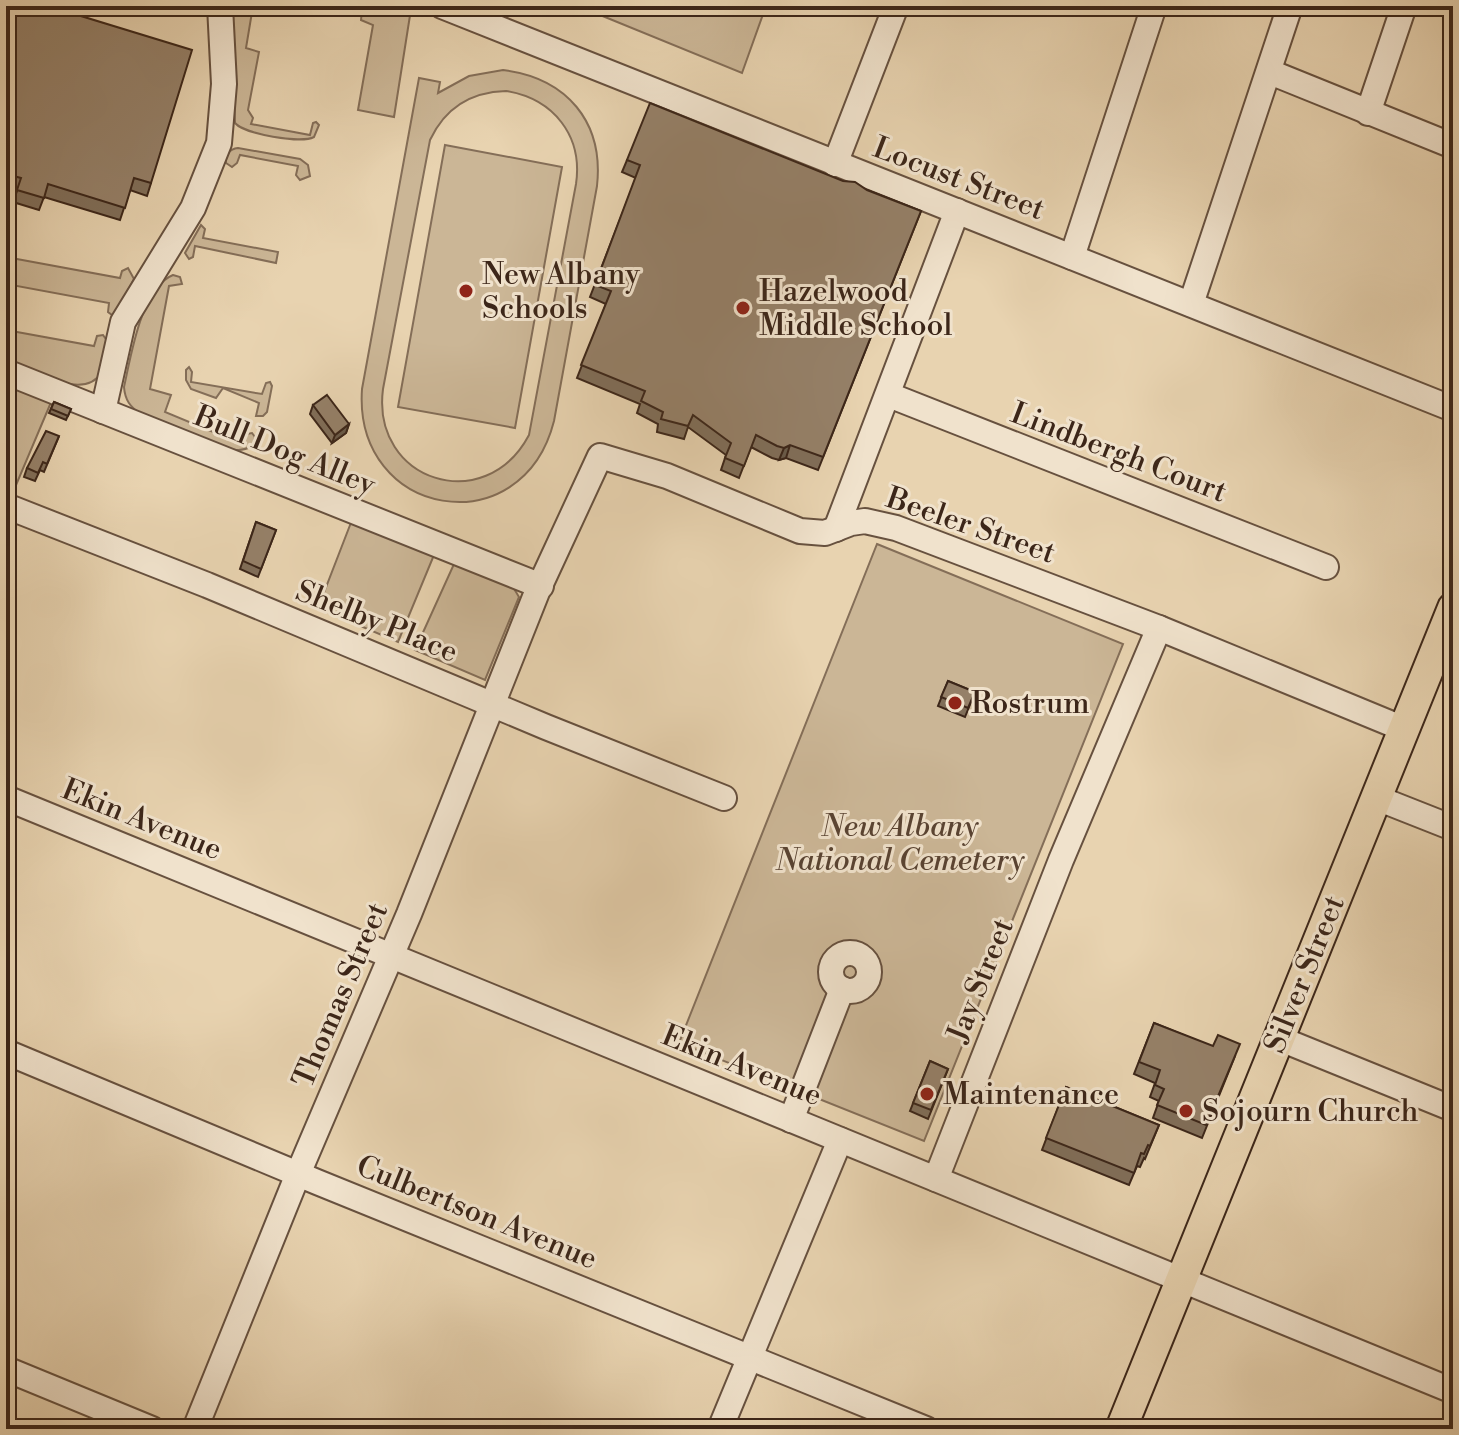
<svg xmlns="http://www.w3.org/2000/svg" width="1459" height="1435" font-family="'Libre Bodoni',serif">
<style>
.green{fill:#cbb696;stroke:#846e58;stroke-width:2;fill-rule:evenodd}
.lines{fill:none;stroke-linecap:round;stroke-linejoin:round}
.minor-casing{stroke:#67513f;stroke-width:28}
.major-casing{stroke:#3c2619;stroke-width:34}
.minor{stroke:#f0e2cc;stroke-width:24}
.major{stroke:#e8d3b0;stroke-width:30}
.wall{fill:#806e59;stroke:#3c2619;stroke-width:2}
.shaded-wall{fill:#685a49;stroke:#3c2619;stroke-width:2}
.building{fill:#958068;stroke:#3c2619;stroke-width:2}
.poi-dot{fill:#8f2418;stroke:#f0e2cc;stroke-width:3}
.labels{text-anchor:middle;stroke-width:6;stroke-linejoin:round;paint-order:stroke}
.street-label{font-size:30px;fill:#3c2619;stroke:#f0e2cc}
.poi-label{font-size:30px;fill:#3c2619;stroke:#f0e2cc;text-anchor:start}
.park-label{font-size:30px;font-style:italic;fill:#594332;stroke:#f0e2cc}
</style>
<rect width="100%" height="100%" fill="#e8d3b0"/>
<filter id="stains"><feTurbulence type="fractalNoise" baseFrequency=".0025" numOctaves="4"/><feColorMatrix values="0 0 0 0 .2 0 0 0 0 .09 0 0 0 0 .02 0 0 0 .5 -.17"/></filter>
<radialGradient id="worn" r=".72"><stop offset=".6" stop-color="#630" stop-opacity="0"/><stop offset="1" stop-color="#630" stop-opacity=".3"/></radialGradient>
<g class="green">
<path d="M231 6H253L246 48 259 52 248 110 253 118 251 124 310 135 313 123 316 122 319 125 314 137C301 144 244 134 235 123Z"/>
<path d="M343 6H404L411 9 394 117 358 110 373 25 361 20 362 10Z"/>
<path d="M578 6H766L742 73Z"/>
<path d="M503 70C567 78 604 122 597 186L554 421C522 547 353 518 362 389L419 78 440 82 438 93 469 76ZM506 91C554 99 583 136 576 184L529 435C485 518 371 481 383 389L430 140C445 108 471 92 506 91Z"/>
<path d="M445 145 562 167 515 428 398 407Z"/>
<path d="M238 148 300 159 308 165 310 176 300 180 296 175 298 166 240 155 237 163 232 167 226 163C224 154 230 149 238 148Z"/>
<path d="M201 225 205 229 203 238 278 252 276 263 195 246 193 257 189 259 185 253Z"/>
<path d="M6 257 120 278 122 271 128 268 134 279 115 315H112L108 312 109 303 6 284Z"/>
<path d="M173 275 180 277 182 284 169 286 150 389 171 395 165 412 242 444 247 434 252 433 255 437 253 446C242 451 235 451 224 448L141 414C130 407 125 400 124 387 131 356 141 288 173 275Z"/>
<path d="M6 330 94 346 97 336 103 335 108 342C107 352 107 365 101 373 84 402 29 369 6 359Z"/>
<path d="M189 367 192 372 191 382 262 394 266 383 270 382 272 386 267 412 263 416H256L259 403 223 388 216 398 191 389 186 380V370Z"/>
<path d="M6 381 52 400 11 497 6 495Z"/>
<path d="M352 520 434 555 398 642 318 608Z"/>
<path d="M877 544 1123 644 924 1141 679 1043Z"/>
<path d="M454 564 513 587 519 597 485 680 415 650Z"/>
</g>
<g class="lines">
<defs>
<g id="minor">
<path d="M442 6 1453 409"/>
<path d="M1270 72 1453 146"/>
<path d="M1368 113 1404 6"/>
<path d="M835 164 896 6"/>
<path d="M1072 257 1154 6"/>
<path d="M1191 304 1290 6"/>
<path d="M6 372 541 586"/>
<path d="M889 395 1326 567"/>
<path d="M103 411 123 322 193 208 219 143 224 84 220 6"/>
<path d="M6 506 207 585 546 727 724 798"/>
<path d="M836 529 957 211"/>
<path d="M6 798 1453 1391"/>
<path d="M1377 798 1453 828"/>
<circle cx="850" cy="972" r="19"/>
<path d="M1278 1038 1453 1109"/>
<path d="M6 1052 317 1182 926 1429"/>
<path d="M791 1120 842 989"/>
<path d="M936 1179 1061 860 1159 628"/>
<path d="M6 1369 152 1429"/>
<path d="M195 1429 298 1174 409 914 537 592 600 456 667 476 800 531 825 533 851 523 865 521 896 528 1159 628 1404 729"/>
<path d="M720 1429 840 1140"/>
</g>
<path id="major" d="M1121 1429 1453 608"/>
</defs>
<use href="#minor" class="minor-casing"/>
<use href="#major" class="major-casing"/>
<use href="#minor" class="minor"/>
<use href="#major" class="major"/>
</g>
<g class="wall">
<path d="M6 6 81 16 151 183 147 196 130 190 120 220 44 197 39 210 13 202 17 191 6 187Z"/>
<path d="M627 160 867 190 921 211 818 470 786 458 779 460 772 458 751 447 739 478 721 470 726 455 688 427 684 439 657 432 658 424 637 413 640 404 577 378 606 304 590 297 636 178 622 172Z"/>
<path d="M54 402 71 409 66 420 49 413Z"/>
<path d="M313 405 349 424 346 433 332 443 310 414Z"/>
<path d="M59 436 44 472 40 470 35 481 24 477 27 468Z"/>
<path d="M256 522 276 530 258 577 240 569Z"/>
<path d="M948 681 975 692 965 717 938 706Z"/>
<path d="M1154 1023 1235 1056 1202 1138 1153 1118 1159 1101 1150 1097 1155 1083 1134 1074Z"/>
<path d="M930 1061 948 1069 928 1119 910 1111Z"/>
<path d="M1066 1087 1159 1125 1145 1159 1144 1158 1140 1167 1137 1166 1129 1185 1042 1150Z"/>
</g>
<g class="shaded-wall">
<path d="M349 424 346 433 332 443 335 435Z"/>
<path d="M790 445 786 458 779 460 784 448Z"/>
</g>
<g class="building">
<path d="M6 6H85L81 16 192 50 151 183 134 178 125 208 48 184 44 198 17 190 21 178 6 174Z"/>
<path d="M650 103 843 181 855 182 867 190 921 211 823 457 790 445 784 448 777 446 756 435 744 466 725 458 731 443 693 415 688 426 661 419 663 412 641 401 645 391 581 365 611 291 595 285 640 165 627 160Z"/>
<path d="M327 395 349 424 335 435 313 405Z"/>
<path d="M54 402 71 409 68 416 51 409Z"/>
<path d="M46 431 59 436 47 464 43 462 38 473 27 468Z"/>
<path d="M256 522 276 530 261 569 243 561Z"/>
<path d="M948 681 975 692 968 708 941 697Z"/>
<path d="M1154 1023 1213 1046 1218 1035 1240 1044 1206 1125 1157 1105 1164 1089 1155 1085 1160 1070 1139 1062Z"/>
<path d="M930 1061 948 1069 931 1110 913 1103Z"/>
<path d="M1066 1087 1159 1125 1150 1146 1148 1145 1144 1154 1141 1153 1134 1173 1046 1138Z"/>
</g>
<g class="poi-dot">
<circle cx="466" cy="291" r="8"/>
<circle cx="743" cy="308" r="8"/>
<circle cx="955" cy="703" r="8"/>
<circle cx="927" cy="1094" r="8"/>
<circle cx="1186" cy="1111" r="8"/>
</g>
<g class="labels">
<g class="street-label">
<text transform="translate(959 178) rotate(21)" y="10">Locust Street</text>
<text transform="translate(285 450) rotate(22)" y="10">Bull Dog Alley</text>
<text transform="translate(1119 452) rotate(21)" y="10">Lindbergh Court</text>
<text transform="translate(971 525) rotate(19)" y="10">Beeler Street</text>
<text transform="translate(377 621) rotate(22)" y="10">Shelby Place</text>
<text transform="translate(142 819) rotate(22)" y="10">Ekin Avenue</text>
<text transform="translate(1304 974) rotate(-68)" y="10">Silver Street</text>
<text transform="translate(980 980) rotate(-68)" y="10">Jay Street</text>
<text transform="translate(340 995) rotate(-67)" y="10">Thomas Street</text>
<text transform="translate(742 1065) rotate(22)" y="10">Ekin Avenue</text>
<text transform="translate(477 1212) rotate(22)" y="10">Culbertson Avenue</text>
</g>
<g class="poi-label">
<text x="482" y="284">New Albany<tspan x="482" dy="34">Schools</tspan></text>
<text x="759" y="301">Hazelwood<tspan x="759" dy="34">Middle School</tspan></text>
<text x="971" y="713">Rostrum</text>
<text x="943" y="1104">Maintenance</text>
<text x="1202" y="1121">Sojourn Church</text>
</g>
<g class="park-label">
<text x="900" y="836">New Albany<tspan x="900" dy="34">National Cemetery</tspan></text>
</g>
</g>
<rect width="1459" height="1435" fill="none" stroke="#e8d3b0" stroke-width="32"/>
<rect x="8" y="8" width="1443" height="1419" fill="none" stroke="#3c2619" stroke-width="4"/>
<rect x="16" y="16" width="1427" height="1403" fill="none" stroke="#3c2619" stroke-width="2"/>
<rect width="100%" height="100%" filter="url(#stains)"/>
<rect width="100%" height="100%" fill="url(#worn)"/>
</svg>
